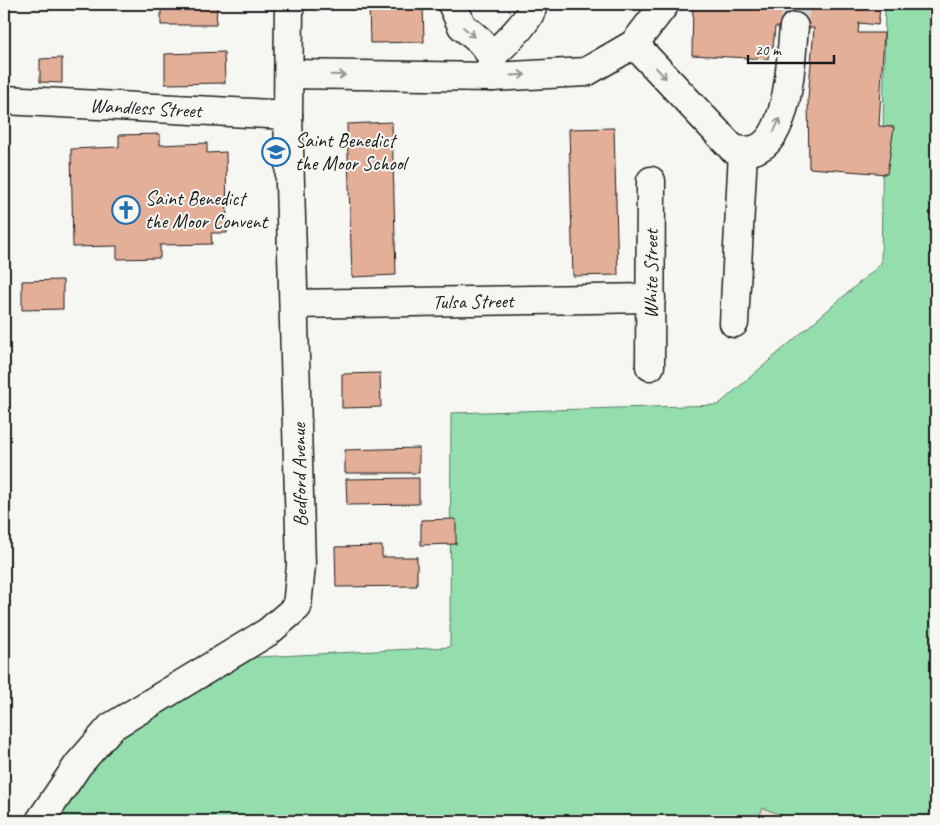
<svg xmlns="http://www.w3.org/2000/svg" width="940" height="825" font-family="Caveat,sans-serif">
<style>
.built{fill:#f1e1d7}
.green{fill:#94deae;stroke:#587d65}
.building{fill:#e4af98;stroke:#1c1c1c}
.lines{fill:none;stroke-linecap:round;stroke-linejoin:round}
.minor-tunnel{stroke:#d5d5d2;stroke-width:28;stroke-dasharray:28 14;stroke-linecap:butt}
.minor-casing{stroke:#1c1c1c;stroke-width:31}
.minor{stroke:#f6f6f2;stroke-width:28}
.oneway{stroke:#949492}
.labels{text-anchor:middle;stroke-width:4;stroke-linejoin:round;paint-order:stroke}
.street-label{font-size:20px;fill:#1c1c1c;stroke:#f6f6f2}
.poi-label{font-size:20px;fill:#1c1c1c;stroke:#f6f6f2;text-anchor:start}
</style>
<rect width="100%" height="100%" fill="#f6f6f2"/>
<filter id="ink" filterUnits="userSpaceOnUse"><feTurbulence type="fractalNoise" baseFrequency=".02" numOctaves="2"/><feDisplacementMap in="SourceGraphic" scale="10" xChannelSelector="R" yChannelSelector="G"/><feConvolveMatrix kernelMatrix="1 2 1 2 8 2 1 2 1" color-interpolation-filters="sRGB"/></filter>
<g filter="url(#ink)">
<path class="built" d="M763 808 797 821H757Z"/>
<path class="green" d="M885 4H936V821H797L763 808 757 821H40L78 765 222 659 450 647 451 413 718 405 881 264Z"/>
<g class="building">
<path d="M161 4H217L216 25H161Z"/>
<path d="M369 4H423L424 42 370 43Z"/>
<path d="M693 4H874V6L880 8 878 25 859 23 858 33H884L879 126 894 127 887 174 809 168 808 99 814 28 775 27 773 47H769L768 59 692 55Z"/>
<path d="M224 52 225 83 165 84V54Z"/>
<path d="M62 58V83L40 82V59Z"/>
<path d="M392 122 396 275 352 277 347 124Z"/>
<path d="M614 128 618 275 573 276 569 129Z"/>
<path d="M160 134V145L207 143V153L226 152 227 233H211L212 244 160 245V258L117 259V246L73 247 71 149 119 147V135Z"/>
<path d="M63 280V309L22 310V281Z"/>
<path d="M380 373 381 407 342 408V374Z"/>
<path d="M419 448V473H345V450Z"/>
<path d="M419 478V504L347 505 346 479Z"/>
<path d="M456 519V544L421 545V520Z"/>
<path d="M382 546V557H417V586L336 587 335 547Z"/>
</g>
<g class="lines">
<path class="minor-tunnel" d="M794 27 796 4"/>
<defs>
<g id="minor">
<path d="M452 4 462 26 480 41 492 56V77"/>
<path d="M634 44 665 4"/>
<path d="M492 56C504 44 531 21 533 4"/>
<path d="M290 74 492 77 586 72 634 44 732 148C790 170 790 62 794 27"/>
<path id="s1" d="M4 100 288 115"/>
<path id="s2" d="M294 304 651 298"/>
<path d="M734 323 743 152"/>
<path id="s3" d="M650 366 651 181"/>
<path d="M40 821 78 765 111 727 268 632 297 607 301 565 288 115 289 4"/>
</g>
</defs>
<use href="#minor" class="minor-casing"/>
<use href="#minor" class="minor"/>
</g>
<defs><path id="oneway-shaft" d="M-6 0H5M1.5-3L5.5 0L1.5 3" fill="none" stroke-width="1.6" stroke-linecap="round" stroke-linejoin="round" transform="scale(1.25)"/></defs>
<g class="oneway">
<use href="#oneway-shaft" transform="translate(469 32) rotate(40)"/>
<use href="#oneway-shaft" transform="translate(661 73) rotate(47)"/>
<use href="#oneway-shaft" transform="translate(338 75) rotate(1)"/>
<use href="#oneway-shaft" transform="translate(518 75) rotate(-3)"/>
<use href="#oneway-shaft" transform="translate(777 125) rotate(-64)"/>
</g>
</g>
<defs>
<symbol id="school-ring" viewBox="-11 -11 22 22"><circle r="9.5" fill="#f6f6f2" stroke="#1f6fb2" stroke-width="1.5"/><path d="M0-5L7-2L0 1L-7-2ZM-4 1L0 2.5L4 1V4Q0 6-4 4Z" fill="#1f6fb2"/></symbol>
<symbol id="church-ring" viewBox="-11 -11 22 22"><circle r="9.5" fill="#f6f6f2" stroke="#1f6fb2" stroke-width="1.5"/><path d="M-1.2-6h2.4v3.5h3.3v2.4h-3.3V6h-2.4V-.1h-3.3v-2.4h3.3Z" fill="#1f6fb2"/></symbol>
</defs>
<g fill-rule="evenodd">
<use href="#school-ring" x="260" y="136" width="32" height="32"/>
<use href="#church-ring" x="110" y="194" width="32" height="32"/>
</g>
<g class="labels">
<g class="street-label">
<text dy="7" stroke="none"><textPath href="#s1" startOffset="142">Wandless Street</textPath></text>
<text dy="7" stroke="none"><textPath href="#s3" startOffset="92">White Street</textPath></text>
<text dy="7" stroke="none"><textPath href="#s2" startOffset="179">Tulsa Street</textPath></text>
<text transform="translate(299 475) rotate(-91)" y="7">Bedford Avenue</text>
</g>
<g class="poi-label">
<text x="295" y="147">Saint Benedict<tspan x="295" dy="23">the Moor School</tspan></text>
<text x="145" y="205">Saint Benedict<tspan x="145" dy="23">the Moor Convent</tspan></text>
</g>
</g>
<rect width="940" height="825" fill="none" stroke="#f6f6f2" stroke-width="20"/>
<rect x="10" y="10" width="920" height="805" fill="none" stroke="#1c1c1c" stroke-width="2" filter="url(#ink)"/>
<path d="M748 55v8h86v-8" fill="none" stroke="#1c1c1c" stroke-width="2.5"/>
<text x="755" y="55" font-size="15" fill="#1c1c1c" stroke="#f6f6f2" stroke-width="4" paint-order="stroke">20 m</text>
</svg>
